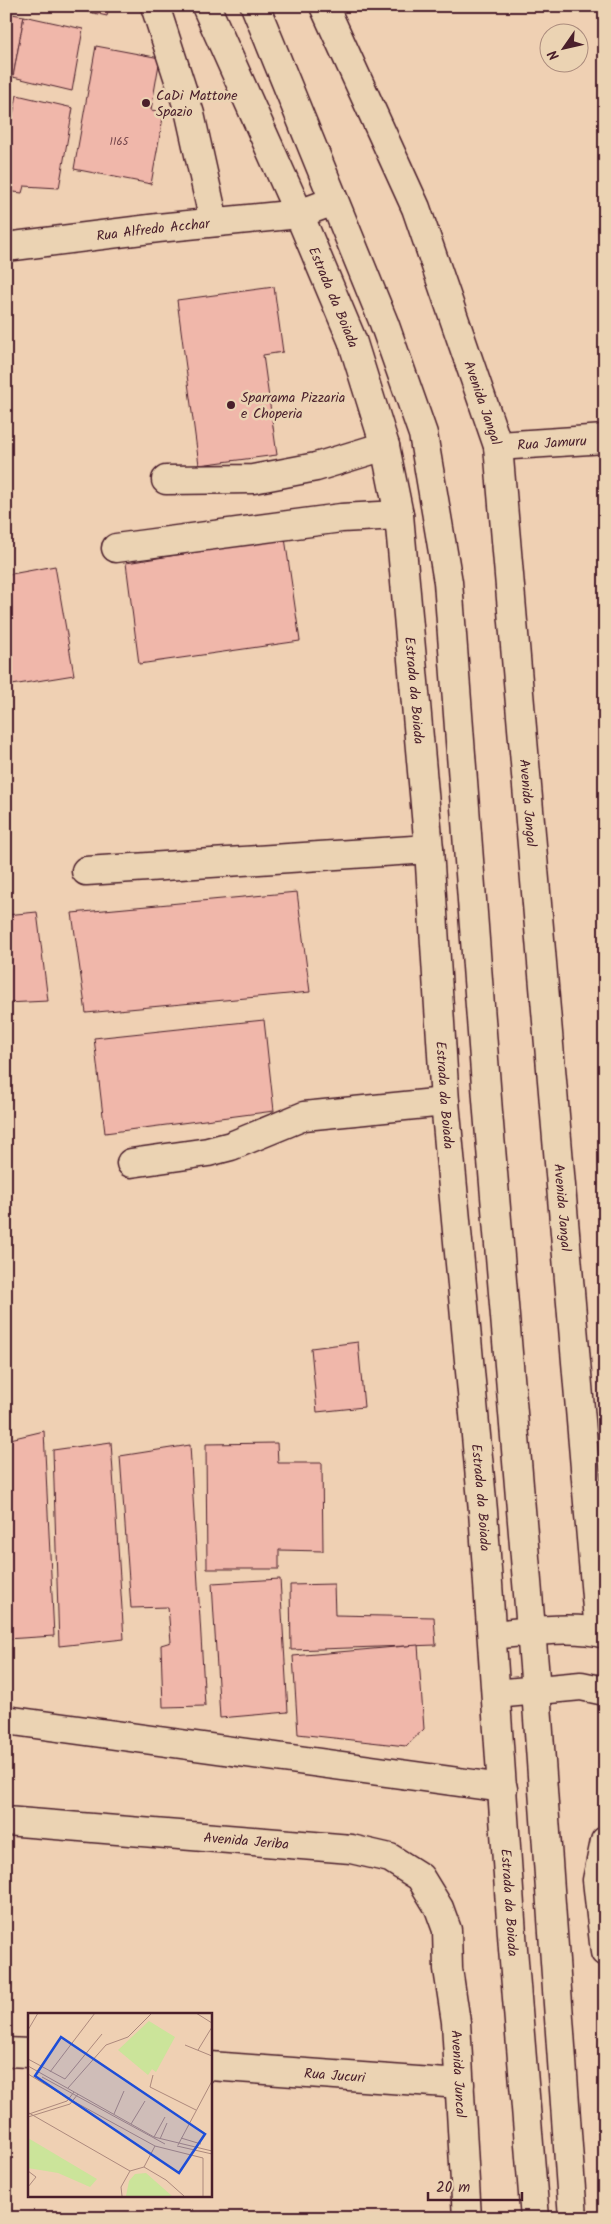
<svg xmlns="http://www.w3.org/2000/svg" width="611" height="2224" font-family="Kalam,sans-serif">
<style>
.building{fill:#f0b7aa;stroke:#4a1f2b}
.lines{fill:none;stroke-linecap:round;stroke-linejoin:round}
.minor-casing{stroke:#4a1f2b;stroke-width:31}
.major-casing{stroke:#4a1f2b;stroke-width:31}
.minor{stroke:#ebd3b3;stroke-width:28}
.major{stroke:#ebd3b3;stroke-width:28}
.poi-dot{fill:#4a1f2b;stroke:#ebd3b3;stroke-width:2}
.labels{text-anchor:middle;stroke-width:5;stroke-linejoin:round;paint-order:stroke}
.number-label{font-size:11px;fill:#74454b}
.poi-label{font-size:14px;fill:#4a1f2b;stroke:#ebd3b3;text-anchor:start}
.street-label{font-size:14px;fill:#4a1f2b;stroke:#ebd3b3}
.inset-road{fill:none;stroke:#ad897d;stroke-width:1}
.view{fill:#1d4ed8;fill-opacity:0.15;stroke:#1d4ed8;stroke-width:2.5}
.inset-edge{fill:none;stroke:#4a1f2b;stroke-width:2.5}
</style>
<rect width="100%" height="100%" fill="#efd0b3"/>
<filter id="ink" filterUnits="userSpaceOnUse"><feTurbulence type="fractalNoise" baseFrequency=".02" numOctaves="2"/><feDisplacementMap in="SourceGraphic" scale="10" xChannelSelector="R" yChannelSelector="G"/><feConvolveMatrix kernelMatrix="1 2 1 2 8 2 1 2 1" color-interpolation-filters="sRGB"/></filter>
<g filter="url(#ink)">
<g class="building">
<path d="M62 6H109L107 16Z"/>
<path d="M6 13 24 16 13 77 6 75Z"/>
<path d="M24 16 83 29 72 91 13 77Z"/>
<path d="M96 46 160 58 151 110 164 112 151 184 74 169Z"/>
<path d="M6 95 11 96 6 123Z"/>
<path d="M17 95 73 108 59 188 24 186 22 193 6 191V149Z"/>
<path d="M274 287 283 352 263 355 277 455 199 465 177 300Z"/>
<path d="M285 538 300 641 139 664 126 563Z"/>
<path d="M55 566 74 675 6 686V575Z"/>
<path d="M297 892 310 992 86 1013 72 913Z"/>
<path d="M37 912 48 1001 6 1003V915Z"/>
<path d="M264 1020 274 1111 105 1133 94 1038Z"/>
<path d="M358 1342 364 1407 317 1412 311 1348Z"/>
<path d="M44 1431 54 1636 6 1639V1440Z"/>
<path d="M111 1442 124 1639 59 1646 53 1450Z"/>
<path d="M277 1443 278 1463H322L323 1551 279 1550V1569H207L206 1444Z"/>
<path d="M190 1445 205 1706 163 1707 161 1645 171 1642 168 1607 131 1608 120 1456Z"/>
<path d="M280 1579 288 1712 220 1718 212 1583Z"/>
<path d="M334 1584 335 1615 434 1617 436 1645 291 1650 290 1585Z"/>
<path d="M418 1645 424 1729 406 1746 298 1734 293 1656Z"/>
</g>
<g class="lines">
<defs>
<g id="minor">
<path d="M155 6 190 114 214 222"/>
<path id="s1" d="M324 6 416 208 498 446 599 1632"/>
<path id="s2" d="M6 247 158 228 299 214 334 201"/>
<path id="s3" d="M498 446 605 439"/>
<path d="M166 480 253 479 316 467 385 446"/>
<path d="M116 548 341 518 399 515"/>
<path d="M86 871 429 849"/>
<path d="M131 1163 208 1152 231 1146 304 1116 445 1102"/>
<path d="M492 1635C523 1632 576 1625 605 1634"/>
<path d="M496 1694 581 1686 605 1691"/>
<path d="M6 1720 503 1788"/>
<path id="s4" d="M6 1821 351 1849 390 1858 420 1877 439 1908 447 1930 448 1969 456 2022 467 2218"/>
<path d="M605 1841 597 1880 605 1952"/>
<path d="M6 2052 29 2053"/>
<path id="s5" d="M210 2066 460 2084"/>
</g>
<g id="major">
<path id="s6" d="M206 6 299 214 352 340 385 446 399 515 429 849 445 1102 483 1511 513 1949 535 2218"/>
<path d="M255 6 384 323 423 434 448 582 488 1112 536 1690 573 2218"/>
</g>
</defs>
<use href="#minor" class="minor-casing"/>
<use href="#major" class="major-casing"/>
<use href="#minor" class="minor"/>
<use href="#major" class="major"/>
</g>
</g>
<g class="poi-dot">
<circle cx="146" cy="103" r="5"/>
<circle cx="231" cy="405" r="5"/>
</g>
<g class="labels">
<g class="number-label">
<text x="119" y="145">1165</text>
</g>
<g class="poi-label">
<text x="156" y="100">CaDi Mattone<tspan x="156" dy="16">Spazio</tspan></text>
<text x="241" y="402">Sparrama Pizzaria<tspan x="241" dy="16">e Choperia</tspan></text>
</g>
<g class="street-label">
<text dy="5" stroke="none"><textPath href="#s2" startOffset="148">Rua Alfredo Acchar</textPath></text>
<text dy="5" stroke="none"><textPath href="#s6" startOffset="318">Estrada da Boiada</textPath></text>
<text dy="5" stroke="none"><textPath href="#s1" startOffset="428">Avenida Jangal</textPath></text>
<text dy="5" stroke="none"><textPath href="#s3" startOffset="54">Rua Jamuru</textPath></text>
<text dy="5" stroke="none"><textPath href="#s6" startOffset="722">Estrada da Boiada</textPath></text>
<text dy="5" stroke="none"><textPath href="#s1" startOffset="832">Avenida Jangal</textPath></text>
<text dy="5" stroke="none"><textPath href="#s6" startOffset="1128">Estrada da Boiada</textPath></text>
<text dy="5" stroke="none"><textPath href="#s1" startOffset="1238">Avenida Jangal</textPath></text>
<text dy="5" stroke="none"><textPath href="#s6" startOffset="1532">Estrada da Boiada</textPath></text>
<text dy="5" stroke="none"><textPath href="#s4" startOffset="241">Avenida Jeriba</textPath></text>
<text dy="5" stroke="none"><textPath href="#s6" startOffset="1938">Estrada da Boiada</textPath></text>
<text dy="5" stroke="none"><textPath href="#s4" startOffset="626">Avenida Juncal</textPath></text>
<text dy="5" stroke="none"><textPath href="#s5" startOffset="125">Rua Jucuri</textPath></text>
</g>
</g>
<g transform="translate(28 2013)">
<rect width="184" height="184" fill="#efd0b3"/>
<path d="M121 8 147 24 128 59 124 56 120 62 90 37ZM0 125 69 166 62 174 30 160 0 155ZM118 160 144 183H98L101 168 107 161Z" fill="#cbe49a"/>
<path class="inset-road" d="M168 0 184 10M0 17 10 0M157 32 184 43M170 37 184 14M0 46 37 66 74 21M0 53 126 124 184 138M22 59 67 0M0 61 33 81M125 62 122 74 168 97M14 64 137 131M40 75 78 32 100 24 124 0M45 88 127 133 175 145V183M1 100 102 158 116 154M1 101 39 88 46 79M86 101 96 78M0 104 42 91 50 81M103 111 117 88M126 124 137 104M153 125 173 131M132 126 139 110M150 132 184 68M149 133 184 141M116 154 138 167 156 183M116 154 127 133M0 158 8 164 0 174M94 183 93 174 102 158"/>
<path class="view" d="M33 24 177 121 151 160 7 63Z"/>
<rect width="184" height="184" class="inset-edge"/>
</g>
<rect width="611" height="2224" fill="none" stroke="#ebd3b3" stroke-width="25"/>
<rect x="12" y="12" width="586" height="2199" fill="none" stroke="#4a1f2b" stroke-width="2" filter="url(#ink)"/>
<g transform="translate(564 48) rotate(236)"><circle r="24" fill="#ebd3b3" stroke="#ab8b7d"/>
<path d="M0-4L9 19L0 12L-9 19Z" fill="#4a1f2b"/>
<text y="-8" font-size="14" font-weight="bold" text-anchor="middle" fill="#4a1f2b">N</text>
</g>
<path d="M428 2192v8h94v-8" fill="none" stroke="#4a1f2b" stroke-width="2.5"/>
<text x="436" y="2192" font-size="15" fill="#4a1f2b" stroke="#ebd3b3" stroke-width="4" paint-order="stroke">20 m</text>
</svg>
